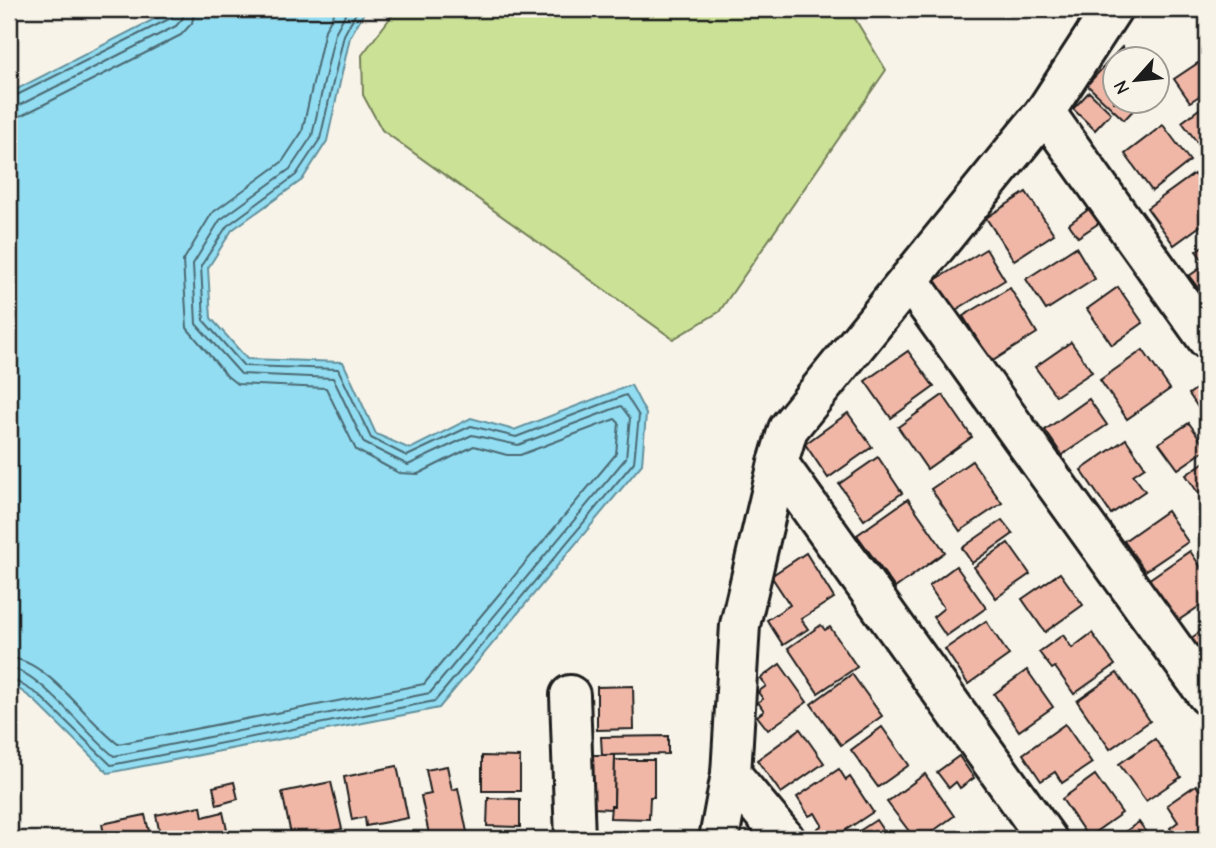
<svg xmlns="http://www.w3.org/2000/svg" width="1216" height="848" font-family="'Comic Neue',sans-serif">
<style>
.green{fill:#cae196;stroke:#737e59;stroke-width:2}
.water{fill:#92ddf2;stroke:#63909c;stroke-width:2}
.lines{fill:none;stroke-linecap:round;stroke-linejoin:round}
.shore{stroke:#4b6972;stroke-width:2}
.building{fill:#f0b7a7;stroke:#1c1c1c;stroke-width:2}
.minor-casing{stroke:#1c1c1c;stroke-width:44}
.minor{stroke:#f7f3e8;stroke-width:38}
</style>
<rect width="100%" height="100%" fill="#f7f3e8"/>
<filter id="ink" filterUnits="userSpaceOnUse"><feTurbulence type="fractalNoise" baseFrequency=".0143" numOctaves="2"/><feDisplacementMap in="SourceGraphic" scale="14" xChannelSelector="R" yChannelSelector="G"/><feConvolveMatrix kernelMatrix="1 2 1 2 8 2 1 2 1" color-interpolation-filters="sRGB"/></filter>
<g filter="url(#ink)">
<path class="green" d="M397 9H849L886 70 719 312 673 339 382 130 363 95 362 55Z"/>
<path class="water" d="M174 9H366L350 37 327 141 302 180 232 230 208 268 211 318 247 359 343 362 376 434 410 449 471 418 514 430 631 385 646 414 642 464 439 708 108 773 34 700 9 682V93Z"/>
<g class="lines">
<g class="shore">
<path d="M9 99 171 18 176 9"/>
<path d="M9 108 18 106 176 26 183 18 184 9"/>
<path d="M9 118 23 115 181 35 192 23 195 9"/>
<path d="M9 658C47 659 88 722 118 744L424 684 616 454 619 423 615 419 520 455H507L474 446 418 474 399 473 356 450 326 388 237 384 227 376 187 328 183 261 212 213 282 162 302 132 325 30 336 9"/>
<path d="M9 668C39 670 88 737 114 756L430 693 626 458 630 418 621 406 518 445 472 435 408 465 364 443 333 378 241 374 196 324 193 264 220 220 290 169 312 136 335 33 348 9"/>
<path d="M9 677 39 695 111 765 435 701 634 462 639 416 626 395 516 437 471 426 407 456 371 438 338 369 244 366 204 321 201 266 227 226 296 175 320 139 344 35 358 9"/>
</g>
</g>
<g class="building">
<path d="M1122 47 1135 60H1114V102H1141L1124 120 1087 85Z"/>
<path d="M1198 63 1207 77V91L1190 102 1174 79Z"/>
<path d="M1089 92 1111 113 1095 130 1073 109Z"/>
<path d="M1207 103V152L1206 154 1182 122Z"/>
<path d="M1163 125 1190 161 1152 191 1125 154Z"/>
<path d="M1194 174 1207 192V221L1174 245 1147 208Z"/>
<path d="M1026 192 1054 234 1014 260 986 218Z"/>
<path d="M1089 209 1099 223 1078 237 1069 224Z"/>
<path d="M1207 243V297L1206 298 1189 276 1206 264 1196 251Z"/>
<path d="M1076 247 1095 279 1046 310 1026 279Z"/>
<path d="M986 249 1005 280 954 311 935 280Z"/>
<path d="M1118 287 1143 323 1112 345 1087 309Z"/>
<path d="M1010 288 1037 333 991 362 963 316Z"/>
<path d="M1071 342 1092 372 1056 396 1035 367Z"/>
<path d="M1143 350 1170 389 1127 419 1100 380Z"/>
<path d="M908 351 934 387 891 418 865 381Z"/>
<path d="M1207 381V421L1189 394Z"/>
<path d="M943 395 972 437 927 469 898 427Z"/>
<path d="M1089 399 1107 425 1062 455 1045 430Z"/>
<path d="M848 413 872 447 828 478 805 444Z"/>
<path d="M1189 423 1207 449 1178 469 1159 443Z"/>
<path d="M1126 439 1145 467 1133 475 1145 491 1111 514 1081 470Z"/>
<path d="M878 457 902 493 864 520 839 484Z"/>
<path d="M1207 460V506L1186 475Z"/>
<path d="M972 461 1002 503 960 531 931 489Z"/>
<path d="M908 499 945 552 895 588 857 535Z"/>
<path d="M1167 511 1188 542 1145 571 1124 541Z"/>
<path d="M1002 520 1013 534 972 563 962 548Z"/>
<path d="M1008 543 1030 574 996 598 974 567Z"/>
<path d="M1190 551 1207 576V601L1176 622 1148 580Z"/>
<path d="M806 553 834 598 801 619 808 629 783 645 767 620 790 605 771 576Z"/>
<path d="M956 566 986 608 946 636 933 617 944 608 929 586Z"/>
<path d="M1060 573 1083 605 1045 632 1022 599Z"/>
<path d="M986 621 1009 655 968 684 945 649Z"/>
<path d="M821 625 825 630 830 627 857 667 818 693 788 648Z"/>
<path d="M1207 627V664L1190 639Z"/>
<path d="M1092 633 1115 665 1074 694 1055 667 1052 669 1039 652 1063 635 1072 648Z"/>
<path d="M780 664 807 702 768 730 757 716 764 711 758 702 763 699 758 692 766 686 761 678Z"/>
<path d="M1027 670 1053 707 1019 731 994 694Z"/>
<path d="M1117 673 1150 721 1110 749 1077 701Z"/>
<path d="M852 674 882 716 841 745 811 704Z"/>
<path d="M633 686 634 729 597 730V687Z"/>
<path d="M1065 724 1092 763 1062 783 1055 772 1041 781 1023 754Z"/>
<path d="M882 727 909 765 878 787 851 750Z"/>
<path d="M800 729 824 763 781 793 757 760Z"/>
<path d="M668 736V754L602 755 601 737Z"/>
<path d="M1155 739 1181 777 1146 801 1119 764Z"/>
<path d="M589 755H615L614 806 611 809 592 808Z"/>
<path d="M482 756 520 757V791H482Z"/>
<path d="M959 756 974 778 960 788 956 782 949 788 937 772Z"/>
<path d="M615 760H654V797H650L649 819 610 818 611 806H614Z"/>
<path d="M397 766 408 818 366 826 365 817 352 820 344 777Z"/>
<path d="M447 766 452 790 458 788 468 837 430 839 421 796 431 794 426 770Z"/>
<path d="M839 769 846 780 850 777 873 812 832 839H823L816 830 822 825 815 813 809 816 797 797Z"/>
<path d="M925 774 954 816 922 839H915L887 802Z"/>
<path d="M1095 775 1122 813 1088 837 1062 799Z"/>
<path d="M234 782 238 799 217 805 213 787Z"/>
<path d="M331 782 342 829 292 839 282 792Z"/>
<path d="M1196 785 1207 802V839H1177L1170 828 1178 822 1167 805Z"/>
<path d="M488 798 520 799V827L487 826Z"/>
<path d="M201 806 203 817 223 812 229 839H161L156 815Z"/>
<path d="M145 815 151 839H105L102 824Z"/>
<path d="M876 820 889 839H847Z"/>
<path d="M1139 822 1151 839H1115Z"/>
</g>
<g class="lines">
<defs>
<g id="minor">
<path d="M1045 112 1207 339"/>
<path d="M909 280 1207 695"/>
<path d="M570 695 575 839"/>
<path d="M731 774 785 839"/>
<path d="M719 839 731 774 740 625 778 463"/>
<path d="M1047 839 778 463 788 429 1045 112 1112 9"/>
</g>
</defs>
<use href="#minor" class="minor-casing"/>
<use href="#minor" class="minor"/>
</g>
</g>
<rect width="1216" height="848" fill="none" stroke="#f7f3e8" stroke-width="35"/>
<rect x="18" y="18" width="1181" height="813" fill="none" stroke="#1c1c1c" stroke-width="2.5" filter="url(#ink)"/>
<g transform="translate(1136 80) rotate(243)"><circle r="33" fill="#f7f3e8" stroke="#9f9d96" stroke-width="2"/>
<path d="M0-5L12 26L0 18L-12 26Z" fill="#1c1c1c"/>
<text y="-10" font-size="19" font-weight="bold" text-anchor="middle" fill="#1c1c1c">N</text>
</g>
</svg>
